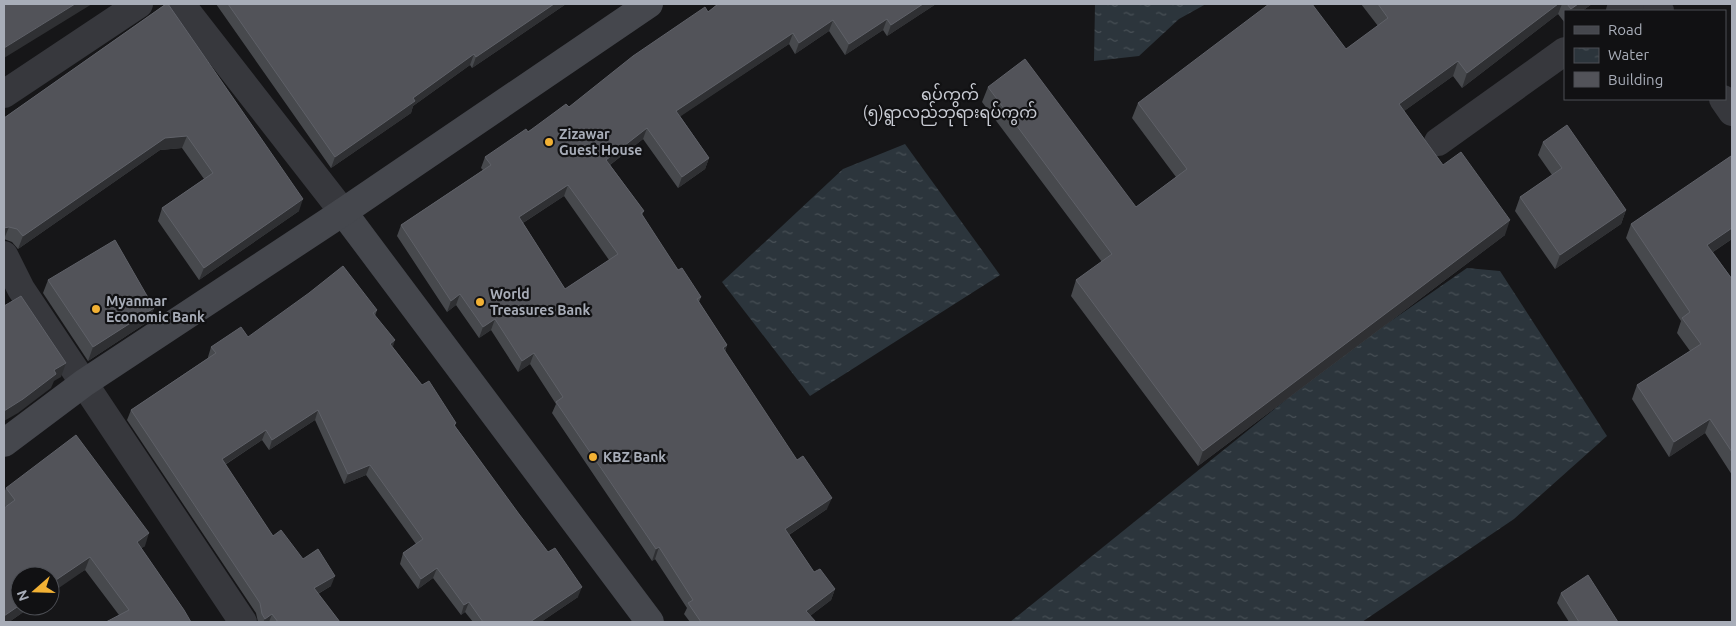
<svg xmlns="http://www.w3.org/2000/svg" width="1736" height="626" font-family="Ubuntu,'Noto Sans Myanmar',sans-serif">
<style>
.water{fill:url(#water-ripples)}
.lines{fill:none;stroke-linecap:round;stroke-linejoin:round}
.street{stroke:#37383d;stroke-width:28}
.secondary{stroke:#45474d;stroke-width:28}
.wall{fill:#47494d;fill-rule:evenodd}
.shaded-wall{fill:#2f3033}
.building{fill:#525359;stroke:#5f6168;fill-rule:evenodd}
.poi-dot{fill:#f2b134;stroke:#111113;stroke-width:2}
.labels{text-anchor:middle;stroke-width:4.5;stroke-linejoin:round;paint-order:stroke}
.poi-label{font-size:14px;font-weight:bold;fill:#a8adb8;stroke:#111113;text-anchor:start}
.quarter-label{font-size:16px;fill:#c9ccd4;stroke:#111113}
</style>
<defs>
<pattern id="water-ripples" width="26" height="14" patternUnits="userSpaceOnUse" patternTransform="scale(1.25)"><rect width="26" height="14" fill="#2c353c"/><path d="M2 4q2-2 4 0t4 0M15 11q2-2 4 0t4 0" fill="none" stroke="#485056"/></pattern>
</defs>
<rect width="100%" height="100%" fill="#161618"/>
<g class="water">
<path d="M1095 4H1206L1179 19 1139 56 1094 61Z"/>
<path d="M905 144 1000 275 810 396 722 282 843 169Z"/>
<path d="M1467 268 1500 271 1607 436 1514 519 1362 622H1010L1339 357Z"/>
</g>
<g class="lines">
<g class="street">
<path d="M181 4 343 212"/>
<path d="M1655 4 1660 11"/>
<path d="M1620 11 1630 4"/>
<path d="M4 94 139 4"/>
<path d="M1723 99 1732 112"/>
<path d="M1438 142 1565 51"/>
<path d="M4 255 21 289 243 622"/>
</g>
<g class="secondary">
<path d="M343 212 650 622"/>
<path d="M4 443 84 383 343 212 649 4"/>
</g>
</g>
<g class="wall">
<path d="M166 4 299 211 199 280 158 221 162 208 204 179 182 148 160 150 18 249 12 242 4 239V118Z"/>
<path d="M216 4H566L472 68 470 65 413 106 411 113 331 168Z"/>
<path d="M718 4H936L887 36 883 30 845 55 829 31 795 54 789 44 680 116 709 158 705 169 678 188 643 139 610 165 644 211 642 215 678 270 701 297 699 302 727 345 725 352 827 509 789 535 814 572 835 589 831 600 810 616 816 622H690L684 614 687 608 655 559 652 561 552 413 556 404 530 364 518 372 491 330 479 338 456 305 447 312 397 236 401 225 483 170 481 168 485 157 569 107 708 12ZM564 196 609 260 565 289 523 223Z"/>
<path d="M1361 4H1592L1582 11H1565V23L1558 14 1462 88 1453 76 1404 111 1443 165 1505 235 1198 466 1071 296 1076 280 1102 262 982 102 988 87 1136 207 1176 177 1132 118 1138 103 1346 49 1378 26Z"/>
<path d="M1543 142 1626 210 1621 224 1555 269 1515 211 1520 197 1552 175 1538 155Z"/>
<path d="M1732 159V239L1713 252 1732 279V475L1705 433 1669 457 1632 399 1637 385 1690 351 1677 333 1681 321 1626 238 1631 224Z"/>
<path d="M48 280 154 308 149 321 88 361 43 293Z"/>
<path d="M377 310 375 316 393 347 422 385 456 423 455 426 578 597 541 622H473L465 612 461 615 433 578 418 589 400 564 403 553 416 544 366 475 344 484 315 420 269 450 262 440 225 465 273 536 303 559 331 586 318 594 340 622H258L256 613 127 420 131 410 208 358V357L211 347 248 337Z"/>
<path d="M6 488 145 546 141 548 184 610 119 615 85 570 20 606H32L9 622H4L6 507 4 504V493Z"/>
<path d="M1561 593 1618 622H1569L1557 603Z"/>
</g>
<g class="shaded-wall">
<path d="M75 4H92L4 58V48Z"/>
<path d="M554 4H566L472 68 476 57Z"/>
<path d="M923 4H936L887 36 891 25Z"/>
<path d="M1558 4H1562L1558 14 1462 88 1467 73Z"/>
<path d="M1578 4H1592L1582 11H1570L1571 9Z"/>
<path d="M887 19 883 30 845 55 849 44Z"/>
<path d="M833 20 829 31 795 54 799 43Z"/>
<path d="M793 33 789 44 672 122 676 111Z"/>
<path d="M474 54 470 65 413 106 411 113 331 168 335 157 413 98Z"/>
<path d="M1458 61 1453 76 1393 119 1399 104Z"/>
<path d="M647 128 643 139 602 171 606 160Z"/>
<path d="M187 136 182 148 160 150 18 249 23 236 165 138Z"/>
<path d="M709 158 705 169 678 188 682 177Z"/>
<path d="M568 185 564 196 515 228 519 217Z"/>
<path d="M303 199 299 211 199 280 204 268Z"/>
<path d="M1626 210 1621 224 1555 269 1560 255Z"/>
<path d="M1510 220 1505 235 1198 466 1203 451Z"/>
<path d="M9 227 4 239V240V228Z"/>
<path d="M1732 228V239L1702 259 1707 245Z"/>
<path d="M460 294 456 305 447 312 451 301Z"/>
<path d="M154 308 149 321 88 361 93 347Z"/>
<path d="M495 319 491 330 479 338 483 327Z"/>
<path d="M395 340 392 350 390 344Z"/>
<path d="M727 345 723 356V348Z"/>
<path d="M534 353 530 364 518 372 522 361Z"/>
<path d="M66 363 61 377 54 381 51 388 18 413 4 421V411L54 370Z"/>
<path d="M318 410 315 420 269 450 272 440Z"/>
<path d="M1710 419 1705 433 1669 457 1674 442Z"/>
<path d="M266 430 262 440 218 469 222 459Z"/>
<path d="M370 465 366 475 344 484 348 474Z"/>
<path d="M832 498 827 509 781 540 785 529Z"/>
<path d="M149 533 145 546 132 555 137 542Z"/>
<path d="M659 547 655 559 652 561 656 549Z"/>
<path d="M90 557 85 570 50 594V584Z"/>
<path d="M437 568 433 578 418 589 421 579Z"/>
<path d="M335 576 331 586 310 598 314 588Z"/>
<path d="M582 587 578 597 541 622H530Z"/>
<path d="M835 589 831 600 802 622 806 611Z"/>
<path d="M469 602 465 612 461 615 464 605Z"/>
<path d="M20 605V606H32L9 622H4V616Z"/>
<path d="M272 614 269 622H263L265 619Z"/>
</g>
<g class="building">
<path d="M4 4H75L4 48Z"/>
<path d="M166 4H168L303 199 204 268 162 208 213 173 187 136 165 138 23 236 17 229 9 227 4 228V118Z"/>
<path d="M228 4H554L476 57 474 54 413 98 415 101 335 157Z"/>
<path d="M718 4H923L891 25 887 19 849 44 833 20 799 43 793 33 676 111 709 158 682 177 647 128 606 160 644 211 641 213 678 270 682 268 701 297 697 299 727 345 723 348 797 460 803 456 832 498 785 529 814 572 820 569 835 589 806 611 816 622H701L688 603 693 600 659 547 656 549 556 402 563 397 534 353 522 361 495 319 483 327 460 294 451 301 401 225 491 165 485 157 526 129 528 132 566 104 569 107 633 56 705 7 708 12ZM568 185 618 254 565 289 519 217Z"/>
<path d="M1269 4H1312L1346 49 1388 18 1378 4H1558L1467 73 1458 61 1399 104 1443 165 1461 152 1510 220 1203 451 1076 280 1112 254 988 87 1025 59 1136 207 1187 169 1138 103Z"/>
<path d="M1567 4H1578L1571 9Z"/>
<path d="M1567 125 1626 210 1560 255 1520 197 1562 168 1543 142Z"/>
<path d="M1731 156 1732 159V228L1707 245 1732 279V452L1710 419 1674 442 1637 385 1701 344 1682 318 1690 312 1631 224Z"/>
<path d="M115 240 154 308 93 347 48 280Z"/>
<path d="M343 266 377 310 373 313 395 340 390 344 422 385 429 381 456 423 454 425 519 514 548 552 555 548 582 587 530 622H483L469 602 464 605 437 568 421 579 403 553 423 539 370 465 348 474 318 410 272 440 266 430 222 459 273 536 281 530 303 559 318 549 335 576 314 588 340 622H278L272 614 265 619 262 614 260 603 131 410 216 353 211 347 241 327 248 337 309 293Z"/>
<path d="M21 296 66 363 54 370 56 374 23 399 4 411V306Z"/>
<path d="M76 435 149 533 137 542 184 610 191 622H106L129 610 90 557 50 584V576H20V605L4 616V508L15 500 6 488Z"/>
<path d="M1588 575 1618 622H1579L1561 593Z"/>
</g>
<g class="poi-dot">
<circle cx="549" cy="142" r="5"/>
<circle cx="480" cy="302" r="5"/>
<circle cx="96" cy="309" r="5"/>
<circle cx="593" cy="457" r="5"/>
</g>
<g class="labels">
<g class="poi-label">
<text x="559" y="139">Zizawar<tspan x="559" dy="16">Guest House</tspan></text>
<text x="490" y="299">World<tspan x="490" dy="16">Treasures Bank</tspan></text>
<text x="106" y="306">Myanmar<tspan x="106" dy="16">Economic Bank</tspan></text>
<text x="603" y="462">KBZ Bank</text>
</g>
<g class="quarter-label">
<text x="950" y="100">ရပ်ကွက်<tspan x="950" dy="18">(၅)ရွာလည်ဘုရားရပ်ကွက်</tspan></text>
</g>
</g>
<rect width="1736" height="626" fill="none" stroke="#a8adb8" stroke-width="10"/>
<rect x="1564" y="10" width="162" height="90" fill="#111113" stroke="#4d4f55"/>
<rect x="1574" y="26" width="25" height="8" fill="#45474d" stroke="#4d4f55"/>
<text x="1608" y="35" font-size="15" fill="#a8adb8">Road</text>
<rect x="1574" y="48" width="25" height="15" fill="url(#water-ripples)" stroke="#4d4f55"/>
<text x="1608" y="60" font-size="15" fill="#a8adb8">Water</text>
<rect x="1574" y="72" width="25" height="15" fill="#525359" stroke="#4d4f55"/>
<text x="1608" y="85" font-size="15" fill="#a8adb8">Building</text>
<g transform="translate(35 591) rotate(250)"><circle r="24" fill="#111113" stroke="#4d4f55"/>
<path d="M0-4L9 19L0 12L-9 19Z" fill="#f2b134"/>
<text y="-8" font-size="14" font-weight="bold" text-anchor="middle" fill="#a8adb8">N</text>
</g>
</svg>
